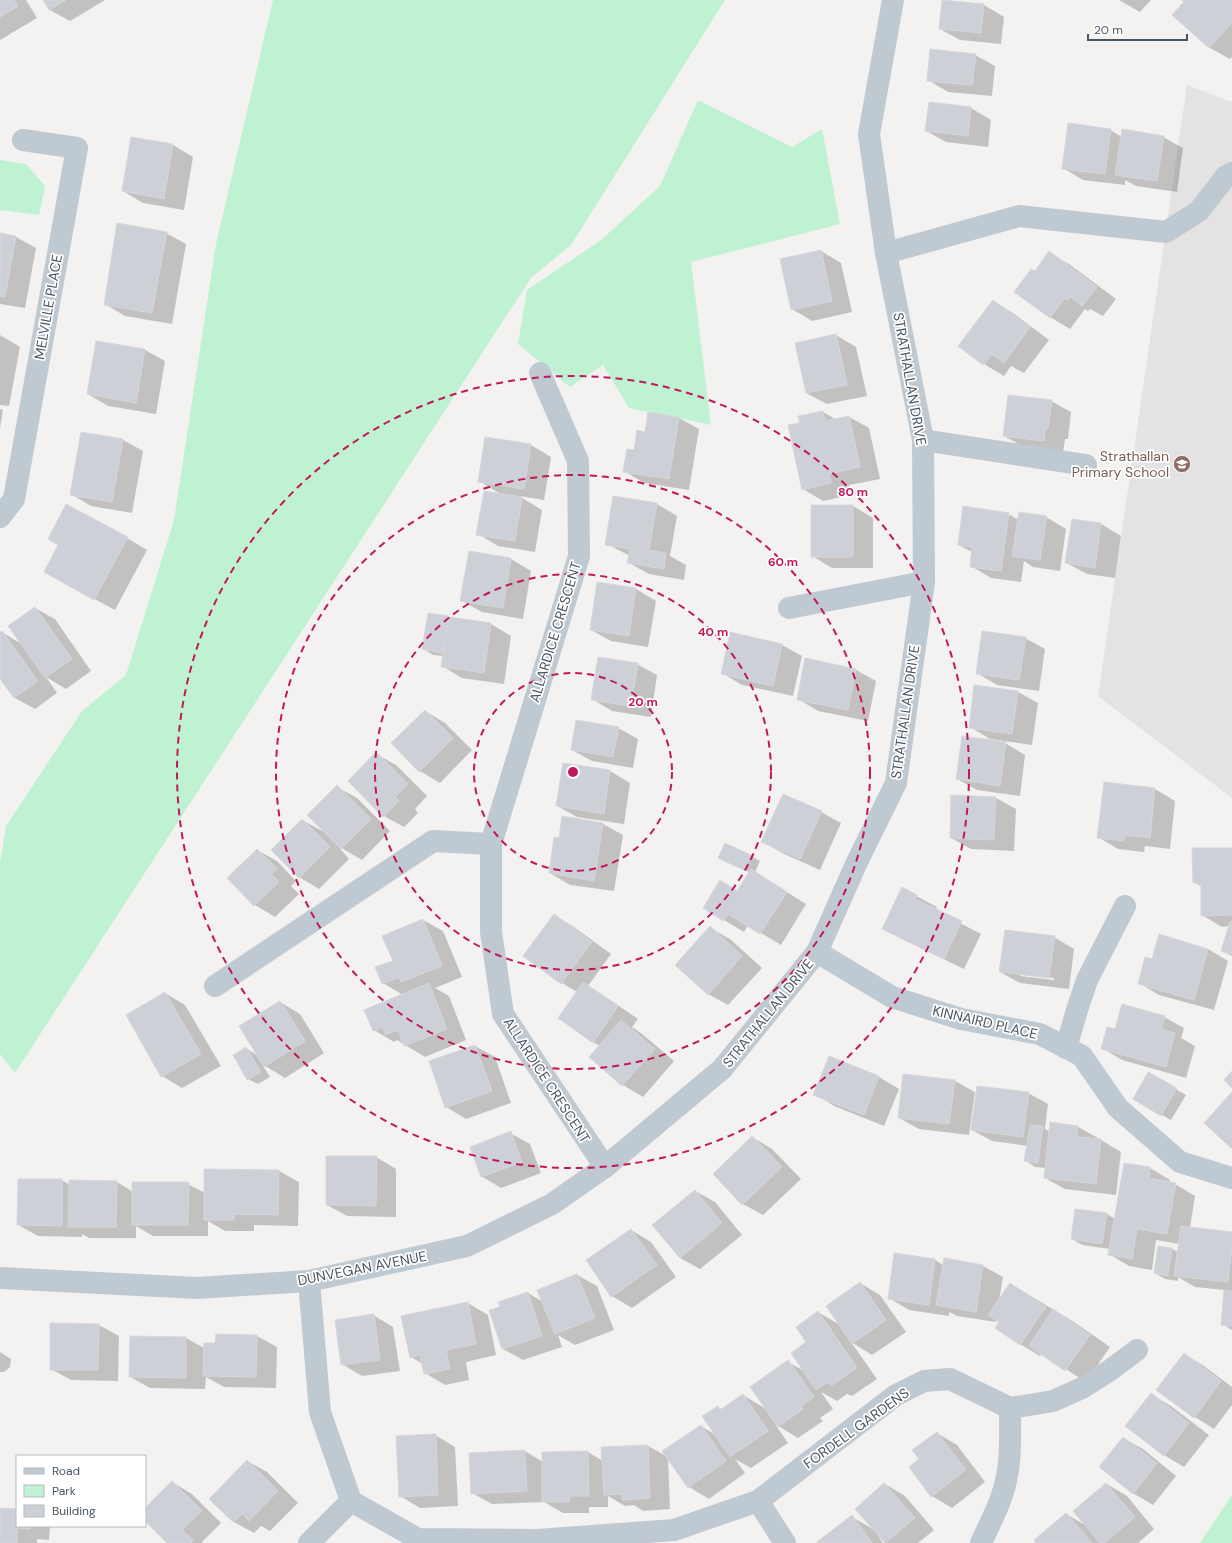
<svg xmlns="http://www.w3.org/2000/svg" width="1232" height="1543" font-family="'DM Sans',sans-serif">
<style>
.education{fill:#e5e2e3}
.green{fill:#bff2d3}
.shadow{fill:#0003;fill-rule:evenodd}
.building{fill:#cdd0d6;stroke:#d5d7dd}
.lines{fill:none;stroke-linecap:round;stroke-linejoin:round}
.minor{stroke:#bfc9d1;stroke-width:22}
.ring{fill:none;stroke:#c2185b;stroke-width:2;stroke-dasharray:7 5}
.labels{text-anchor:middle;stroke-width:3.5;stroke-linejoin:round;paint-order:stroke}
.street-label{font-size:14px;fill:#485560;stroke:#fff}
.education-label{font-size:14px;fill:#785e54;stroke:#fff;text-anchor:end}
.centre{fill:#c2185b;stroke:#fff;stroke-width:2}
.ring-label{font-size:12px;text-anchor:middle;font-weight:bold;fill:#c2185b;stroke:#fff;stroke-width:3.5;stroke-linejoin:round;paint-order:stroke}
</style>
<rect width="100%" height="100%" fill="#f4f1f1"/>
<path class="education" d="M1187 85 1232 102V798L1098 696Z"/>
<g class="green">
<path d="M273 0H725L571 245 531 278 15 1073 0 1054V863L6 826 82 711 126 675 174 520 216 244Z"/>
<path d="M698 100 792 147 822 129 840 224 691 262 711 425 629 408 603 365 570 387 518 344 527 290 601 240 660 186Z"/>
<path d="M0 160 26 164 45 186 39 215 0 210Z"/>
<path d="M1232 1495V1543H1200Z"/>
</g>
<g class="shadow">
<path d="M0 0H26L37 18 0 40Z"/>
<path d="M44 0H105L70 21 50 10Z"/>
<path d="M1119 0H1151L1140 12Z"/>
<path d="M1183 0H1232V57L1230 59 1210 48 1174 15 1185 2Z"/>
<path d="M943 1 984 5 1004 17 1001 44 960 40 940 29Z"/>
<path d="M975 55 995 66 992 96 948 92 928 80Z"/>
<path d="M930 103 971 108 991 120 988 147 946 142 926 131Z"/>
<path d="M1110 130 1122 137H1163L1183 148 1177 192 1136 186 1125 180V185L1083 180 1063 168Z"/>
<path d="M173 145 193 157 184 210 143 203 123 191Z"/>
<path d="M166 233 186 244 172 324 125 316 105 304Z"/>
<path d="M0 234 16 237 36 248 25 308 0 304Z"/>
<path d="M821 251 841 263 852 312 812 321 792 309Z"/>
<path d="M1049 253 1069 264 1116 299 1103 316 1090 309 1088 311 1085 309 1070 329 1050 317 1035 272Z"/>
<path d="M993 301 1013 313 1049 340 1024 373 1011 366 1004 376 984 364 959 346Z"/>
<path d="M0 335 20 347 9 406 0 405Z"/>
<path d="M836 335 856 347 867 396 827 404 806 393Z"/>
<path d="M145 350 165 361 156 414 108 406 88 394Z"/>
<path d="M1051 401 1071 412 1068 439H1065L1063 452 1024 447 1004 436Z"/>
<path d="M0 409 3 410 0 428Z"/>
<path d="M823 412 837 420 849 417 869 428 880 479 849 485 851 495 823 501 803 489 801 424 799 417Z"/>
<path d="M679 418 699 429 689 490 644 483 624 471 634 451Z"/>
<path d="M123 440 143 451 132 513 91 506 71 494Z"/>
<path d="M531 445 551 457 544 500 519 496 542 510 535 552 498 546 478 534 502 495 479 481Z"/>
<path d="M657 504 677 516 670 556 686 565 684 580 649 574 629 563 630 556 607 544Z"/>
<path d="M853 506 873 518V568H832L812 556Z"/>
<path d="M1008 514 1019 520 1046 517 1066 529 1060 571 1033 567 1024 561 1021 582 991 578 971 566 972 552 959 545Z"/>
<path d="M1101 524 1121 536 1115 578 1087 574 1067 563Z"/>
<path d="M127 538 147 550 115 610 65 583Z"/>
<path d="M511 559 531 571 523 619 482 612 462 601Z"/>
<path d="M636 589 656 601 648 647 611 641 591 630Z"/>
<path d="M35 608 55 619 91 671 66 689 46 677 57 693 35 709 15 698 0 677V634L2 632 23 645Z"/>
<path d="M448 617 491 624 511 636 504 684 462 678 442 666 444 656 433 655 424 649Z"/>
<path d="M1025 638 1045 649 1039 691 997 685 977 673Z"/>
<path d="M782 645 802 656 793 696 742 685 722 673Z"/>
<path d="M637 664 657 675 651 717 612 711 592 699Z"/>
<path d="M856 670 876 681 868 721 818 711 798 699Z"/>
<path d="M975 686 1018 692 1038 703 1032 745 990 739 970 727Z"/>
<path d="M425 711 445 723 472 750 440 783 420 771 393 743Z"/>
<path d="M618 728 638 739 633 768 592 761 572 750Z"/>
<path d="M1005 743 1025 755 1020 796 977 790 957 779Z"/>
<path d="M376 754 396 765 427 796 415 809 418 813 404 827 384 816Z"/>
<path d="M564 764 610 771 630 783 624 824 577 817 557 806Z"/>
<path d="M1105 783 1155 789 1175 801 1170 849 1145 846 1144 852 1118 849 1098 837Z"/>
<path d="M337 787 357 798 390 831 362 860 338 846 349 859 319 889 299 877 302 820 326 833Z"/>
<path d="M996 798 1016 809 1014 851 971 849 951 838Z"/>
<path d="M821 812 841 823 820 870 782 853 762 841Z"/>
<path d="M563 817 603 824 623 835 614 891 570 885 550 873 560 839Z"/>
<path d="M1232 849V956L1222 951 1230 926 1222 927 1202 915V887L1194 882Z"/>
<path d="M257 850 277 861 296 881 291 886 299 894 275 917 255 905 228 878Z"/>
<path d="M751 856 760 861 755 872 806 904 781 945 748 925 744 932 704 908 737 892 749 872 729 863Z"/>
<path d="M903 889 937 907 935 910 981 934 964 969 904 940 884 929Z"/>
<path d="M554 915 574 927 611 954 588 986 603 995 638 1019 632 1027 641 1033 674 1061 643 1097 623 1085 590 1057 600 1046 593 1042 577 992 562 983 525 956Z"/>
<path d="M423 920 443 931 462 977 435 988 449 996 466 1040 425 1057 397 1040 394 1042 374 1030 403 995 383 983Z"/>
<path d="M710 928 730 939 762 968 728 1005 708 994Z"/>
<path d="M1054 937 1074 949 1069 989 1020 983 1000 972ZM1020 974 1054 978V980L1020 976Z"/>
<path d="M1208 949 1228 961 1214 1010 1159 995 1139 983 1153 961Z"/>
<path d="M165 993 185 1005 221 1066 182 1088 162 1076Z"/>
<path d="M280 1002 300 1014 324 1053 285 1078 262 1064 270 1077 258 1084 248 1079 246 1048 258 1056Z"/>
<path d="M1164 1017 1184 1028 1181 1038 1195 1046 1186 1078 1122 1060 1102 1048 1116 1030Z"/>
<path d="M475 1046 495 1057 511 1103 466 1119 446 1107Z"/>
<path d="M829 1057 879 1077 899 1089 884 1126 834 1106 815 1094Z"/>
<path d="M1148 1073 1186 1095 1171 1120 1134 1099Z"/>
<path d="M955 1081 975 1092 969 1135 919 1129 899 1118Z"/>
<path d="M1028 1093 1048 1104 1045 1129 1050 1132 1078 1127 1098 1138 1097 1140H1101L1121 1152 1116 1195 1065 1189 1045 1178 1046 1168 1035 1167 1026 1161 1028 1146 992 1141 972 1130Z"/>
<path d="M510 1133 530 1144 541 1173 501 1188 481 1176Z"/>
<path d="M752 1137 772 1149 801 1179 763 1215 743 1204Z"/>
<path d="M376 1157 396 1169V1217L347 1216 327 1205Z"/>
<path d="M1125 1164 1150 1168 1170 1180 1169 1183 1175 1184 1195 1196 1190 1228 1232 1233V1330L1222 1324 1225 1290 1195 1287 1178 1277V1281L1165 1279 1155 1273 1172 1249 1178 1252 1179 1244 1156 1240 1152 1270 1129 1266 1109 1254 1110 1249 1082 1245 1072 1239 1107 1214 1115 1219Z"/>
<path d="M279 1171 299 1182 298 1226 254 1225V1231H225L208 1221V1236H153L136 1226V1238H89L82 1234V1237L38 1236 18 1225 19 1180H62L70 1185 117 1182 133 1192 188 1184 205 1193Z"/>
<path d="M695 1191 715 1202 742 1235 700 1269 680 1258Z"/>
<path d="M631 1230 651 1242 676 1277 632 1308 612 1296Z"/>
<path d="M895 1254 935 1260 943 1265 944 1259 983 1266 1003 1277 999 1301 1011 1284 1074 1322 1110 1347 1086 1382 1042 1354 1040 1356 1020 1344 996 1319V1322L957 1316 949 1312V1316L909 1310 889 1298Z"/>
<path d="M577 1275 597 1286 614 1330 575 1345 558 1335 562 1347 523 1360 503 1349 528 1293 543 1302Z"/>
<path d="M860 1283 880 1295 906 1332 872 1355 851 1342 877 1379 852 1396 847 1394 837 1401 821 1392 833 1409 820 1418 823 1421 798 1438 775 1424 788 1443 751 1468 735 1459 745 1473 709 1499 689 1487 701 1426 716 1435 718 1407 723 1410 743 1395 766 1409 788 1362 804 1371 808 1343 818 1312 840 1325Z"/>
<path d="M468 1303 488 1315 496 1355 466 1362 469 1380 445 1385 425 1373 423 1364 411 1357Z"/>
<path d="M373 1315 393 1327 400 1371 362 1376 342 1364Z"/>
<path d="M99 1325 119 1336 118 1381 71 1380 51 1369Z"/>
<path d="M257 1336 277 1347 276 1388 224 1387 206 1377 205 1389 150 1388 130 1377 131 1337 186 1338 204 1348 216 1344Z"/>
<path d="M0 1352 11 1359 10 1367 4 1372H0Z"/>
<path d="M1184 1354 1204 1366 1232 1387V1405L1214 1429 1195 1417Z"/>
<path d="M1151 1394 1171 1406 1209 1435 1184 1467 1164 1455Z"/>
<path d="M937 1433 957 1445 985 1482 952 1508 932 1496Z"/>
<path d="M435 1435 455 1447 458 1506 420 1508 400 1496Z"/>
<path d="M1123 1438 1143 1449 1176 1476 1153 1505 1133 1493Z"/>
<path d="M648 1446 668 1457 670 1509 643 1511 634 1505 625 1506 608 1496V1507H589V1513H563L544 1502 492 1504 472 1493 470 1454 525 1451 543 1462 588 1452 603 1461Z"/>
<path d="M247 1461 267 1472 298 1503 270 1531 261 1526 254 1533 234 1522 210 1499Z"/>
<path d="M172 1482 192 1494 221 1523 202 1542 203 1543H169L145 1519V1510Z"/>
<path d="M885 1484 905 1496 934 1530 918 1543H886L880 1536 879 1537 883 1543H819L852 1517 873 1529Z"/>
<path d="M1107 1484 1127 1496 1154 1529 1138 1543H1037L1066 1514 1087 1526Z"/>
<path d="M0 1509 17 1510V1526H50L49 1540 37 1539V1543H0Z"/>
</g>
<g class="building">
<path d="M0 0H14L18 6 0 17Z"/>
<path d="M43 0H66L49 10Z"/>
<path d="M942 0 984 4 981 33 939 29Z"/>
<path d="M1181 0H1232V23L1209 48 1172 15 1184 2Z"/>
<path d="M930 49 976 54 972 85 927 81Z"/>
<path d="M929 102 971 107 968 136 925 131Z"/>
<path d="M1068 123 1111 129 1105 174 1062 169Z"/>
<path d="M1122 129 1164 136 1157 181 1115 175Z"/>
<path d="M131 137 173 144 164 199 122 191Z"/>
<path d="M117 223 167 232 152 313 104 305Z"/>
<path d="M0 233 16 236 5 297 0 296Z"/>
<path d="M821 250 832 301 791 310 780 259Z"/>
<path d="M1049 251 1097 287 1082 306 1071 297 1068 300 1065 298 1050 318 1014 292 1031 269 1035 271Z"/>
<path d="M993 300 1030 327 1004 363 992 354 983 365 958 346Z"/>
<path d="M836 334 847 385 806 393 795 343Z"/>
<path d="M96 341 145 349 136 403 87 394Z"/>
<path d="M1008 395 1052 400 1048 429 1045 428 1044 441 1003 436Z"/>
<path d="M823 411 825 421 849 416 860 467 829 474 831 483 802 490 788 425 800 423 798 416Z"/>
<path d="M648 412 679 417 669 479 623 472 627 449 634 450 637 430 645 432Z"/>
<path d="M81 432 123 439 112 502 70 495Z"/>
<path d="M485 437 531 444 524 489 478 482Z"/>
<path d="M484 491 522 497 515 541 476 535Z"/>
<path d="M613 496 657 503 649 550 666 553 664 569 627 563 630 549 605 545Z"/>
<path d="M66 504 128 537 94 600 44 572 58 545 48 539Z"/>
<rect x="811" y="505" width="42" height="52"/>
<path d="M963 506 1009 513 1001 571 970 567 972 547 958 545Z"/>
<path d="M1019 512 1047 516 1040 560 1012 556Z"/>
<path d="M1072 519 1101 523 1095 568 1065 563Z"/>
<path d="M469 551 511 558 503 608 460 601Z"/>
<path d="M597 582 636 588 629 636 590 630Z"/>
<path d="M35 607 72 659 45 678 8 626Z"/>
<path d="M428 613 448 616 442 653 422 649Z"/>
<path d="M449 617 491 623 484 673 441 667Z"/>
<path d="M2 631 38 681 14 698 0 679V632Z"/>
<path d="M982 631 1026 637 1019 680 976 674Z"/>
<path d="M730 632 782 644 773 686 721 674Z"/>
<path d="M598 657 638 663 631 706 591 700Z"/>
<path d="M805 658 856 669 848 710 797 700Z"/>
<path d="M974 685 1018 691 1012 734 969 728Z"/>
<path d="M425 710 453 738 419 772 391 743Z"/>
<path d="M576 720 619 727 613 757 571 750Z"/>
<path d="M962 736 1006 742 1000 786 956 779Z"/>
<path d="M376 752 408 784 395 797 399 801 383 817 348 781Z"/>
<path d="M563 763 610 770 604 814 556 806Z"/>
<path d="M1104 782 1155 788 1150 838 1125 835 1124 841 1097 838Z"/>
<path d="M337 785 371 819 341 849 307 815Z"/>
<path d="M783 794 822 811 800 859 761 842Z"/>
<path d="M951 795 996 797 994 840 950 838Z"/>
<path d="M562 816 603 823 594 881 549 873 554 837 559 838Z"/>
<path d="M302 819 330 847 299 878 271 850Z"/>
<path d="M725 843 751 855 744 870 718 858Z"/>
<path d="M1192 848H1232V915L1201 916V883H1193Z"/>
<path d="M257 849 277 869 271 874 279 882 254 906 227 878Z"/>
<path d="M751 869 787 892 760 934 728 914 723 921 703 908 720 880 737 891Z"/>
<path d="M902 887 917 895 915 899 962 921 944 959 882 929Z"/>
<path d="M554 914 592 942 561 984 523 956Z"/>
<path d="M423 919 442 966 401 982 399 977 382 984 375 967 393 961 382 936Z"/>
<path d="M1230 922H1232V954L1221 951Z"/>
<path d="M710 926 742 956 708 995 675 965Z"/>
<path d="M1005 930 1055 936 1049 978 999 972Z"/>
<path d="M1159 934 1208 949 1194 1000 1138 984 1145 957 1152 959Z"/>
<path d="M583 982 618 1006 593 1043 558 1018Z"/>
<path d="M429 983 447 1029 404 1046 398 1030 385 1035 383 1027 373 1031 364 1010Z"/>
<path d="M165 992 201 1054 161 1077 126 1015Z"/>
<path d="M280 1001 305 1041 264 1067 239 1026Z"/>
<path d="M1122 1004 1165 1016 1161 1029 1175 1033 1166 1067 1101 1049 1107 1027 1115 1029Z"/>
<path d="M621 1020 655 1049 622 1086 589 1057Z"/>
<path d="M475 1045 492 1091 445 1108 429 1061Z"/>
<path d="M246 1047 261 1072 247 1080 233 1055Z"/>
<path d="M829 1056 879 1076 864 1115 813 1095Z"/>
<path d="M1232 1071V1088L1224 1080Z"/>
<path d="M1148 1072 1177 1088 1161 1116 1133 1099Z"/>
<path d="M903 1074 955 1080 949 1124 898 1118Z"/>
<path d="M977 1086 1029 1092 1023 1137 971 1130Z"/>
<path d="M1232 1092V1149L1204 1123Z"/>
<path d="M1050 1122 1078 1126 1077 1137 1101 1139 1096 1184 1044 1178Z"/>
<path d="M1030 1125 1043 1126 1038 1163 1024 1161Z"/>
<path d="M511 1131 522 1162 481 1177 470 1147Z"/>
<path d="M752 1136 782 1167 742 1205 713 1174Z"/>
<path d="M326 1156H377L376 1206 326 1205Z"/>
<path d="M1124 1163 1150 1167 1149 1178 1176 1183 1167 1234 1137 1229 1132 1259 1108 1255Z"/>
<path d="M204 1169 279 1170 278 1215 234 1214V1220H204Z"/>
<path d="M18 1179H62V1226L17 1225Z"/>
<path d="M69 1180 117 1181 116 1227H68Z"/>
<path d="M132 1182H189L188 1225H132Z"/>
<path d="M695 1190 722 1223 680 1258 652 1225Z"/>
<path d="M1075 1209 1107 1213 1102 1244 1071 1239Z"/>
<path d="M1181 1226 1232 1232V1248L1228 1282 1174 1276Z"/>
<path d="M631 1229 657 1265 611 1297 586 1260Z"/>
<path d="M1158 1246 1172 1248 1168 1276 1154 1273Z"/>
<path d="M894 1253 935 1259 929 1305 888 1299Z"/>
<path d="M944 1258 983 1265 976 1312 936 1305Z"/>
<path d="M577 1274 595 1318 555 1334 537 1290Z"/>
<path d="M860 1282 886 1320 852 1344 826 1306Z"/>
<path d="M1010 1283 1046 1307 1020 1345 995 1328 999 1322 988 1315Z"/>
<path d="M1224 1290 1232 1291V1326L1221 1325Z"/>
<path d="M528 1292 542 1336 502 1349 489 1310 500 1307 498 1302Z"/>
<path d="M468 1302 476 1344 446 1350 450 1369 424 1374 420 1355 410 1358 401 1316Z"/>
<path d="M1053 1309 1090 1335 1065 1371 1029 1346Z"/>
<path d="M818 1311 857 1368 831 1386 828 1382 816 1390 791 1353 806 1342 796 1327Z"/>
<path d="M374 1314 380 1360 341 1365 335 1320Z"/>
<path d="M50 1323 99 1324 98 1370H50Z"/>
<path d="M216 1334 257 1335 256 1377 203 1376 204 1343H215Z"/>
<path d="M130 1336 186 1337V1378L129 1377Z"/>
<path d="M1184 1353 1221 1381 1194 1418 1156 1390Z"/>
<path d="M788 1360 814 1397 801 1406 803 1409 778 1427 750 1387Z"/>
<path d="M1151 1393 1189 1423 1164 1456 1125 1426Z"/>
<path d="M743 1394 768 1431 730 1457 702 1416 718 1406 720 1410Z"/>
<path d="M701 1425 726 1461 688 1488 662 1451Z"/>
<path d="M937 1432 966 1470 931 1497 909 1467 919 1459 912 1450Z"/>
<path d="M436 1434 438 1495 399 1497 396 1436Z"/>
<path d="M1123 1437 1157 1463 1133 1494 1099 1467Z"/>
<path d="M648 1445 650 1498 622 1500V1494L604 1495 601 1447Z"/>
<path d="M525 1450 527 1491 471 1494 469 1453Z"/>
<path d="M588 1451 589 1496H569V1502H542V1452Z"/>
<path d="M247 1460 278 1491 249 1521 242 1514 233 1522 209 1499Z"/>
<path d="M172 1481 202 1511 182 1530 193 1540 191 1543H167L145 1521V1508Z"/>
<path d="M884 1483 915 1518 885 1543 855 1509Z"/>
<path d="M1106 1483 1135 1517 1104 1543H1100L1073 1511Z"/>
<path d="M0 1508 17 1509V1526H30V1529L17 1528V1543H0Z"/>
<path d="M1066 1513 1092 1543H1036L1034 1540Z"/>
<path d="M852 1515 872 1543H817V1542Z"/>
</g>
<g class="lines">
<g class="minor">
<path d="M886 253 1019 216 1166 232 1199 211 1226 176 1232 173"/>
<path d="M540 373 578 461 579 556 491 844V932L503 1014 605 1167"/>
<path d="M923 440 1086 465"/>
<path d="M0 517 14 499 77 148 23 140"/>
<path d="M789 608 924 582"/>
<path d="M817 952 892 997 961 1019 1040 1034 1082 1056 1118 1108 1180 1162 1232 1178"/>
<path d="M215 986 433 841 491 844"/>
<path d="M1066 1048 1077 1010 1087 980 1125 906"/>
<path d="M0 1278 197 1288 309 1281 467 1246 552 1204 605 1167 722 1069 817 952 857 862 896 783 924 582 923 440 886 253 869 134 893 0"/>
<path d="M309 1281 320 1412 351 1501 418 1539 537 1540 674 1530 758 1501 896 1395 924 1381 950 1379 1010 1408 1053 1401 1082 1388 1109 1371 1137 1350"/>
<path d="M758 1501 785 1543"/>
<path d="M309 1543 351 1501"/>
<path d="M981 1543C988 1527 997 1511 1002 1495 1012 1467 1010 1437 1010 1408"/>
</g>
</g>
<g class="ring">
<circle cx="573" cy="772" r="99"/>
<circle cx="573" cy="772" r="198"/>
<circle cx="573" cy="772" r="297"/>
<circle cx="573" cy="772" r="396"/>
</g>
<defs>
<symbol id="school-disc" viewBox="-11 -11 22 22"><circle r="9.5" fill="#8d6e63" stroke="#fff"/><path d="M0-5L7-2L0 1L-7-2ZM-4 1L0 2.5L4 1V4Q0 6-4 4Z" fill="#fff"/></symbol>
</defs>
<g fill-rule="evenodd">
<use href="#school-disc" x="1172" y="454" width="20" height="20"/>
</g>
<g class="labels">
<g class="street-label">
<text transform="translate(48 307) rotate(-80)" y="5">MELVILLE PLACE</text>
<text transform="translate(910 379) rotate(80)" y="5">STRATHALLAN DRIVE</text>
<text transform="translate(555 632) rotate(-73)" y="5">ALLARDICE CRESCENT</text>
<text transform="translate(905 712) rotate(-82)" y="5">STRATHALLAN DRIVE</text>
<text transform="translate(768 1013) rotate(-51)" y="5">STRATHALLAN DRIVE</text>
<text transform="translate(985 1022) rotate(13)" y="5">KINNAIRD PLACE</text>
<text transform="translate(547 1080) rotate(57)" y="5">ALLARDICE CRESCENT</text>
<text transform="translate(362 1268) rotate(-11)" y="5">DUNVEGAN AVENUE</text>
<text transform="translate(856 1428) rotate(-36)" y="5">FORDELL GARDENS</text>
</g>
<g class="education-label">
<text x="1169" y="461">Strathallan<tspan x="1169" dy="16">Primary School</tspan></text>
</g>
</g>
<circle cx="573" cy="772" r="6" class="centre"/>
<g class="ring-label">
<text x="853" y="496">80 m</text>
<text x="783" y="566">60 m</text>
<text x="713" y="636">40 m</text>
<text x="643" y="706">20 m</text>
</g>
<rect x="16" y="1455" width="130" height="72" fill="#ffffff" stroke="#b6bbbf"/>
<rect x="24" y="1468" width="20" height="6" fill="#bfc9d1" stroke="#b6bbbf"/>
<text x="52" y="1475" font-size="12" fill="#485560">Road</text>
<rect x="24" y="1485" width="20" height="12" fill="#bff2d3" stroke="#b6bbbf"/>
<text x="52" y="1495" font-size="12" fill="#485560">Park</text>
<rect x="24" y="1505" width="20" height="12" fill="#cdd0d6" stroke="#b6bbbf"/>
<text x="52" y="1515" font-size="12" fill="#485560">Building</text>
<path d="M1088 34v6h99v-6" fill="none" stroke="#485560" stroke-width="2"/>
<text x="1094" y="34" font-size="12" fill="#485560" stroke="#ffffff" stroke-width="3" paint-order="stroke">20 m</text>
</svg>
